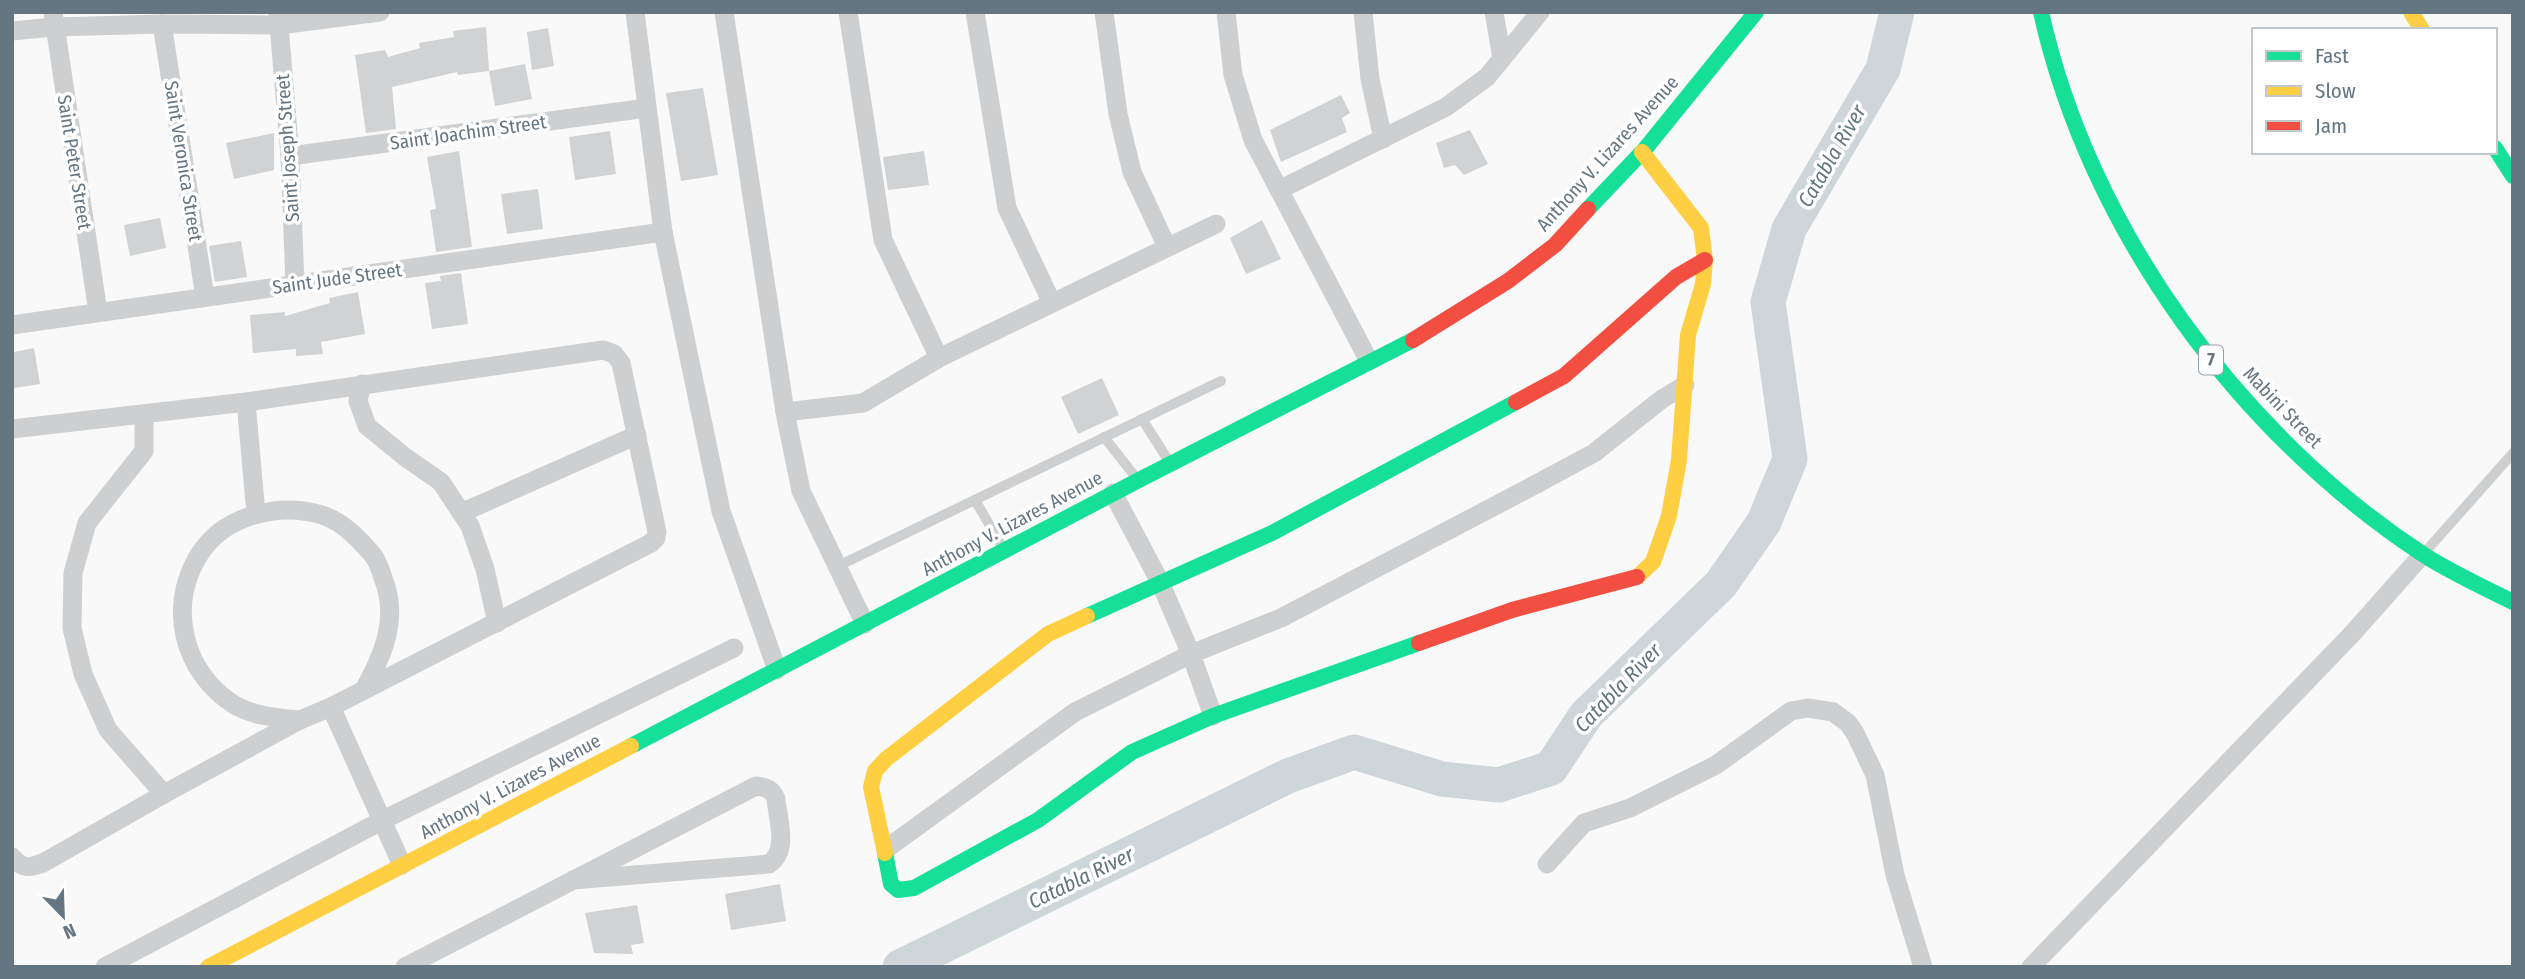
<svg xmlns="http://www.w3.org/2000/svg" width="2525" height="979" font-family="'Fira Sans Condensed',sans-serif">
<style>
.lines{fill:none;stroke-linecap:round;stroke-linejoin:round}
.river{stroke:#ced6d9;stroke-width:35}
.building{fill:#d0d2d3}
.lane{stroke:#cecfd0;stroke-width:10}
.street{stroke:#cecfd0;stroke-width:19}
.fast{stroke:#16e098;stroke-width:16}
.slow{stroke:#ffcf43;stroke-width:16}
.jam{stroke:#f24e42;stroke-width:16}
.labels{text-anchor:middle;stroke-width:7;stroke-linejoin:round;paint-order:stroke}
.shield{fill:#fff;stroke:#939fa8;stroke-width:2}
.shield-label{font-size:18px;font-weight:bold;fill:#657683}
.street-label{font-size:19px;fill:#657683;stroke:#fff}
.water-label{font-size:21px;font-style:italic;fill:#60757c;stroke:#fff}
</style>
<rect width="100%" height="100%" fill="#f9f9f9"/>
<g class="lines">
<path class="river" d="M900 967 1288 776 1354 752 1442 779 1499 785 1551 768 1586 715 1721 584 1764 522 1790 459 1768 302 1789 229 1883 69 1897 12"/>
</g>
<g class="building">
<path d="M486 27 489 71 458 75 457 72 392 87 396 129 366 133 355 55 385 50 388 57 420 48 419 43 454 37 453 31Z"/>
<path d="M548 28 554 66 532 70 527 32Z"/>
<path d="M525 64 532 99 495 106 489 71Z"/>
<path d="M703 88 718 175 681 181 666 93Z"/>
<path d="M1341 95 1350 113 1342 118 1347 132 1281 162 1270 130Z"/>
<path d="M1470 130 1488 164 1464 175 1455 165 1444 168 1436 143Z"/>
<path d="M610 131 616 174 575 180 569 137Z"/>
<path d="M274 133V170L234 179 226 143Z"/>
<path d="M459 151 472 247 436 252 430 210 436 209 427 157Z"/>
<path d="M924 151 929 185 888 190 883 157Z"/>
<path d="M538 189 543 229 507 234 501 194Z"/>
<path d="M160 218 166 248 130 256 124 225Z"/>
<path d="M1262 220 1281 259 1246 274 1230 238Z"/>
<path d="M241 241 247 277 215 282 209 246Z"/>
<path d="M461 273 468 324 432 329 425 283 441 281 440 276Z"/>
<path d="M358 292 365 334 321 342 323 354 296 356V349L253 353 250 315 285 312V316L330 303 329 298Z"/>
<path d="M34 348 40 384 14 388V352Z"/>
<path d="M1102 378 1119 415 1078 434 1061 397Z"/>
<path d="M780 884 786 921 731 930 725 894Z"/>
<path d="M637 905 644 943 631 945 633 954 594 953 585 913Z"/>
</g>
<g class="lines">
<g class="lane">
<path d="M1142 419 1170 463"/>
<path d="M1104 437 1138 480"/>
<path d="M975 500 1004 550"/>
<path d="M2426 551 2513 453"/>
<path d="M838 566 1221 381"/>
</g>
<g class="street">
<path d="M53 12 98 312"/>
<path d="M635 12 663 232 721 511 777 670"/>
<path d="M724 12 785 412 801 491 865 624"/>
<path d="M848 12 883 240 939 358"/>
<path d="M975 12 1007 208 1052 303"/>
<path d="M1104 12 1118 114 1132 172 1167 247"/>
<path d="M1226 12 1233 75 1253 140 1369 361"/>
<path d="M1363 12 1370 79 1383 139"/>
<path d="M1494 12 1502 59"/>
<path d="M278 13 290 156 295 284"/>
<path d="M162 24 205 297"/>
<path d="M12 31 54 27 162 24 279 25 380 12"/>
<path d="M290 156 647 108"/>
<path d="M1279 190 1446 107 1487 77 1540 12"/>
<path d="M12 325 663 232"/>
<path d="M362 384 358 401 367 426 405 457 441 482 470 526 485 569 497 623"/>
<path d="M246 402 256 514"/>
<path d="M785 412 863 403 939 358 1216 224"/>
<path d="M144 414V451L87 523 73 573 72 628 83 674 108 730 164 794"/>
<path d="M12 429 246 402 603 350 614 354 621 363 657 532 656 538 651 543 331 707 300 720 164 794 43 863C29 868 22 869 12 857"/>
<path d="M1113 493 1160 582 1191 654 1213 716"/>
<path d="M461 513 637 435"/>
<path d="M331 707 402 865"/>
<path d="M300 720C278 718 252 716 233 704 183 671 167 607 199 555 224 515 279 502 322 515 343 522 358 538 372 554 378 561 380 569 383 578 399 617 384 653 365 688"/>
<path d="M886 849 1075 712 1191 654 1281 618 1529 488 1594 453 1662 399 1685 385"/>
<path d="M1547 864 1584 823 1630 808 1716 765 1791 711 1808 708 1833 712 1848 723 1855 733 1875 775 1895 875 1923 967"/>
<path d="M105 967 383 820 734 648"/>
<path d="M405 967 756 786C766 787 772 789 776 799 778 821 789 850 769 864L573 880"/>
<path d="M2031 967 2352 634 2423 554"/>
</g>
<g class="fast">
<path d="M2041 12C2089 229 2239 434 2424 555 2452 573 2483 587 2513 602"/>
<path d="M2495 148 2513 176"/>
<path d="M1588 209 1645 149 1756 12"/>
<path d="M1087 616 1272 533 1516 402"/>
<path d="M631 746 1139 480 1413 340"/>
<path d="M885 853 891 884 898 890 914 888 1038 820 1132 752 1213 716 1419 643"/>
</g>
<g class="slow">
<path d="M2411 12 2422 30"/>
<path d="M1637 577 1653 562 1669 516 1679 460 1688 335 1703 284 1705 260 1701 228 1642 152"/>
<path d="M885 853 871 787 875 771 886 759 1048 634 1087 616"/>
<path d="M208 967 631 746"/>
</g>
<g class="jam">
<path d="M1413 340 1508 281 1555 245 1588 209"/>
<path d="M1516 402 1564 376 1676 277 1705 260"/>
<path d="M1419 643 1512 610 1637 577"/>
</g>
</g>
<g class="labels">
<rect class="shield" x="2199" y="345.5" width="24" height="29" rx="5"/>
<g class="shield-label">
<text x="2211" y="366">7</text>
</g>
<g class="street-label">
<text transform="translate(468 132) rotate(-8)" y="7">Saint Joachim Street</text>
<text transform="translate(287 148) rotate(-94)" y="7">Saint Joseph Street</text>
<text transform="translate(1607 153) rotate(-48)" y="7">Anthony V. Lizares Avenue</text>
<text transform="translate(184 161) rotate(81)" y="7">Saint Veronica Street</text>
<text transform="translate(75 162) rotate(81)" y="7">Saint Peter Street</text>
<text transform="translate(337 278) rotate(-8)" y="7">Saint Jude Street</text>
<text transform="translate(2283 407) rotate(46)" y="7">Mabini Street</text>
<text transform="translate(1012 523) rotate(-28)" y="7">Anthony V. Lizares Avenue</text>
<text transform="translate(510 786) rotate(-28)" y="7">Anthony V. Lizares Avenue</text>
</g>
<g class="water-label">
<text transform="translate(1832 156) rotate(-60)" y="7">Catabla River</text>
<text transform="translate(1618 688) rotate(-46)" y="7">Catabla River</text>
<text transform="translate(1081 878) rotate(-26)" y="7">Catabla River</text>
</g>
</g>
<rect width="2525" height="979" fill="none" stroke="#657683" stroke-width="28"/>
<rect x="2252" y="28" width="245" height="126" fill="#ffffff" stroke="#c1c8cd" stroke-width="2"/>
<rect x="2266" y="51" width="35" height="10" fill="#16e098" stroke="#c1c8cd" stroke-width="2"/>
<text x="2315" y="63" font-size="21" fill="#657683">Fast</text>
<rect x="2266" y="86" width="35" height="10" fill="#ffcf43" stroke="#c1c8cd" stroke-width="2"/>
<text x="2315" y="98" font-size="21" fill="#657683">Slow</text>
<rect x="2266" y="121" width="35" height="10" fill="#f24e42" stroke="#c1c8cd" stroke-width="2"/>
<text x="2315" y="133" font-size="21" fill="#657683">Jam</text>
<g transform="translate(63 916) rotate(157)" stroke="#ffffff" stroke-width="5" paint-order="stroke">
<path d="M0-5L12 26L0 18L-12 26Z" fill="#657683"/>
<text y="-10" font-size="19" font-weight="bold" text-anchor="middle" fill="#657683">N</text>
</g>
</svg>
